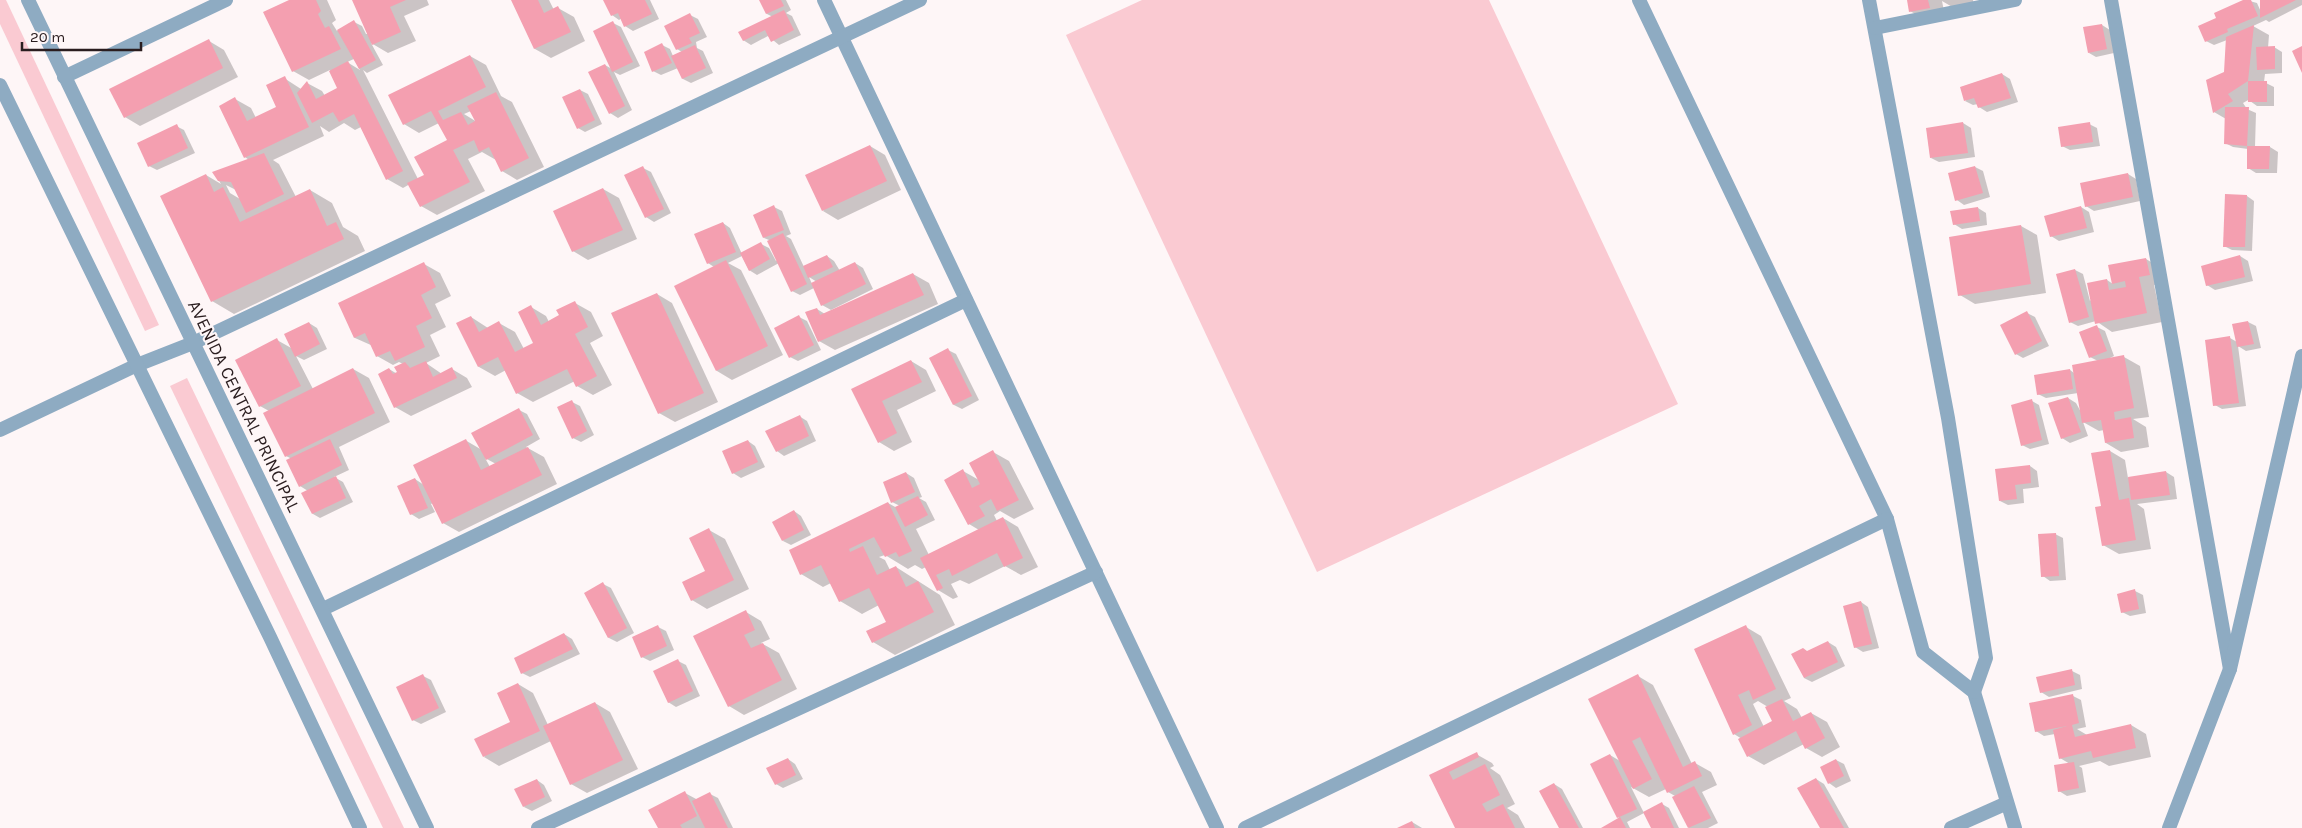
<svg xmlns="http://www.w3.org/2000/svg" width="2302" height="828" font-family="Karla,sans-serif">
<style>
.green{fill:#facad2}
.shadow{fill:#0003;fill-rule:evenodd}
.building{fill:#f49fb0}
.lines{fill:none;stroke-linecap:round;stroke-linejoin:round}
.minor{stroke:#8eabc2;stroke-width:14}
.tertiary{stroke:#8eabc2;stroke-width:14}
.labels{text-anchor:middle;stroke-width:4;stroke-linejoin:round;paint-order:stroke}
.street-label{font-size:18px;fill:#2a1d1f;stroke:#fef6f7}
</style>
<rect width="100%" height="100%" fill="#fef6f7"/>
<g class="green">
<path d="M0 0H6L159 325 145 331 0 24Z"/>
<path d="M1142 0H1489L1678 404 1317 572 1066 35Z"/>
<path d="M187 378 404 828H383L170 386Z"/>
</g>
<g class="shadow">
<path d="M292 0H327L336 20 332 23 337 31 354 22 362 26 366 34H368L353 0H427L429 5 404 16 416 41 388 53 371 43 383 65 367 73 363 70 418 179 426 175 449 140 439 123 419 133 404 124 470 56 486 65 501 96 512 102 544 167 517 180 502 171 496 160 482 152 468 159 485 191 437 215 421 206 410 184 403 188 387 179 361 127 355 130 344 123 329 132 320 126 324 136 273 160 279 164 296 197 310 190 332 203 343 227 358 236 365 251 234 314 212 301 206 175 221 184 214 173 249 160 245 157 235 99 251 108 256 118 278 107 284 78 301 89 307 83 322 91 325 96 339 88 330 70 309 80 293 71ZM354 59 360 70 347 62ZM471 111 477 122 464 114ZM226 185 236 190 240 199 230 193Z"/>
<path d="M512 0H549L554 10 558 8 574 17 585 41 551 58 535 49Z"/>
<path d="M605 0H650L659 19 633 31 625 26 622 18 619 20 612 15Z"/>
<path d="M760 0H786L791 10 786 13 792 16 801 35 779 45 768 36 751 45 743 40 773 17 767 14Z"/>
<path d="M1908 0H1973L1974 4 1954 8 1942 1 1945 16 1926 20 1910 11Z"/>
<path d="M2246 0 2257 3 2261 12V0H2302V5L2269 22 2266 20 2253 26 2269 35 2268 48 2274 47 2282 52V73L2265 74 2264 82 2274 87V106H2257L2250 101V99L2243 103 2247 109 2256 113 2255 147H2270L2278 152 2277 173H2256L2248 168V149L2233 147 2225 143 2226 119 2214 112 2225 73 2227 40 2214 45 2206 41 2218 19Z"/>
<path d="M690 15 698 19 707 37 696 42 697 48 703 51 713 73 691 83 683 79 678 68 661 75 653 71 662 45 670 49 673 56 682 52 677 49 666 26Z"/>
<path d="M613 23 621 27 640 66 620 75 614 72 632 110 618 118 610 113 605 65 612 69Z"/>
<path d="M2102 25 2110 30 2114 53 2096 57 2089 53Z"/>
<path d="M209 41 224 50 238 77 140 126 125 117Z"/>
<path d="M2002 74 2010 79 2018 102 1987 112 1979 107 1978 104 1973 105 1965 101Z"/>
<path d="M580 90 588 94 602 124 585 132 578 128Z"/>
<path d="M1963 123 1971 128 1975 157 1939 162 1931 158Z"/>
<path d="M2089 124 2097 128 2100 146 2070 150 2062 146Z"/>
<path d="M176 126 184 130 195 153 157 170 149 166Z"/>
<path d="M870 146 885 155 901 190 838 220 823 211Z"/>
<path d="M1975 167 1983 171 1990 197 1964 205 1957 200Z"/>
<path d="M643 168 651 172 671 213 654 222 646 217Z"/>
<path d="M2128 174 2136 179 2140 201 2094 211 2086 206Z"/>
<path d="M603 189 619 198 637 239 588 260 573 251Z"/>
<path d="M2247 196 2254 201 2252 251 2232 250 2224 246Z"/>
<path d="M774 207 782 211 791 234 786 236 791 239 804 267 827 256 834 261 840 271 855 263 863 268 873 289 831 310 822 305 814 288 800 295 792 291 779 263 757 275 749 270 742 256 728 263 741 270 783 355 732 380 717 371 714 267 708 263 723 223 730 228 742 254 761 244 769 248 776 261 778 260 769 240 764 238ZM809 277 817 282 812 284Z"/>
<path d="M2081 207 2089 212 2094 232 2059 241 2051 236Z"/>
<path d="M1978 208 1986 213 1987 225 1962 229 1954 224 1952 212Z"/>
<path d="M2021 226 2037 235 2046 293 1975 304 1960 295Z"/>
<path d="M2240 256 2248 261 2253 281 2215 290 2207 285Z"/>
<path d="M2146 259 2161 268 2165 283 2154 285 2162 322 2112 332 2096 321 2078 326 2070 322 2075 270 2083 274 2090 301 2107 280 2113 284 2110 266Z"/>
<path d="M424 264 440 273 451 296 435 304 446 327 430 335 440 356 426 363 442 374 452 369 467 378 472 387 411 416 395 407 389 369 399 375 403 364 399 362 393 365 377 356 373 346 355 338 340 304Z"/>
<path d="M913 274 929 283 938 304 835 350 819 341 817 309 825 314Z"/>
<path d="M657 294 672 303 718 402 675 422 659 413Z"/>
<path d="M575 303 591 312 603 336 590 343 612 385 593 395 577 386 575 381 533 402 517 393 506 370 495 376 479 367 458 324 471 317 488 328 499 323 515 332 524 349 535 344 531 307 546 316 549 322 560 316Z"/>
<path d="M2027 313 2035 317 2049 346 2023 358 2016 354Z"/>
<path d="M799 317 807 321 821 350 798 361 790 357Z"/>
<path d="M2248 322 2256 326 2261 348 2246 351 2238 346 2246 406 2222 409 2215 405 2230 338 2237 342 2233 325Z"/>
<path d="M309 323 317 328 327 349 304 360 296 356 313 389 353 369 369 378 390 422 339 447 349 470 334 477 343 482 353 502 320 518 313 514 308 491 300 486 292 459 286 456 269 411 260 406 277 340 293 349Z"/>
<path d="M2097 327 2105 331 2114 356 2106 360 2124 357 2140 366 2149 417 2133 419 2146 427 2149 447 2121 452 2106 443 2104 430 2099 431 2083 422 2088 436 2070 443 2062 438 2068 398 2076 403 2082 414 2078 393 2046 398 2038 394 2070 370 2074 373 2098 361 2090 357Z"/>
<path d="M948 350 956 354 979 400 962 409 954 405Z"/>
<path d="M911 361 926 370 936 391 897 410 912 442 894 451 879 442 853 389Z"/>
<path d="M2032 401 2039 405 2049 444 2030 449 2022 445Z"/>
<path d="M572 402 580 406 594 435 581 442 573 438Z"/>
<path d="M519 410 527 414 540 439 526 447 544 457 557 484 459 532 443 523 433 503 431 504 435 512 419 519 411 514 415 479 424 485 465 440 482 450ZM485 458 496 464 490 467Z"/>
<path d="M799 416 807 421 816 441 784 456 777 451Z"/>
<path d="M748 441 755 446 765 467 741 478 733 473 723 452Z"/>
<path d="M2110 451 2125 460 2128 478 2166 472 2174 477 2177 499 2137 504 2144 509 2151 549 2119 554 2103 545 2102 507Z"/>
<path d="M993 452 1009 461 1034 509 1014 519 1000 511 994 515 997 521 1003 518 1018 527 1038 567 1021 575 1005 566 969 584 960 580 951 584 958 597 953 599 938 590 926 567 922 569 915 565 908 569 885 555 879 557 885 560 890 570 896 567 940 595 955 625 895 655 873 642 887 622 879 605 862 614 840 601 831 583 823 587 801 574 888 503 897 508 900 506 892 502 906 473 914 478 922 497 919 498 926 502 935 520 916 529 929 555 979 530 969 524 963 471 979 480Z"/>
<path d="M2030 466 2037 471 2039 487 2023 489 2024 503 2008 505 2000 501Z"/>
<path d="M794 511 801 516 811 535 791 545 783 541Z"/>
<path d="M709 530 725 539 749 589 707 609 692 600 707 571Z"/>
<path d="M2055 534 2063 538 2066 580 2050 581 2043 576Z"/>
<path d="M603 584 611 588 634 633 617 642 609 638 586 593Z"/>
<path d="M2135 591 2143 595 2146 613 2130 616 2122 612Z"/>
<path d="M1861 602 1868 607 1879 648 1863 652 1855 647Z"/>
<path d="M746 612 761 621 770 639 761 643 779 653 797 689 744 715 729 706Z"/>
<path d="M658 627 666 631 674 650 650 661 642 657Z"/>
<path d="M1746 627 1761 636 1791 698 1784 701 1797 709 1802 718 1811 713 1827 722 1840 747 1822 757 1806 748 1804 744 1764 765 1748 756 1742 739 1734 734 1695 650ZM1758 701 1768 707 1774 722 1764 727 1753 704Z"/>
<path d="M564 634 572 639 580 654 530 677 522 673Z"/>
<path d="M1828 642 1836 647 1845 666 1812 682 1804 678 1808 652Z"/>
<path d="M678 661 686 665 700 696 676 707 668 702Z"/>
<path d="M2072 671 2080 675 2082 689 2049 697 2041 692Z"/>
<path d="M423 676 431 680 446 712 421 724 413 720Z"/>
<path d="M1638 676 1653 685 1692 764 1695 763 1711 772 1717 785 1702 792 1718 823 1708 828H1689L1674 797 1675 796 1668 792 1666 789 1649 797 1631 787 1644 813 1662 804 1669 808 1679 828H1652L1644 813 1627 822 1630 828H1604L1620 819 1618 817 1610 755 1620 761Z"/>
<path d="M518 684 533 693 548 725 595 703 610 712 638 769 587 793 571 784 551 741 499 766 484 757 512 723Z"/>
<path d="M2073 696 2081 700 2086 727 2077 729 2087 735 2131 725 2146 734 2151 757 2109 766 2100 761 2079 766 2082 768 2086 792 2067 796 2059 791 2070 764 2060 758 2055 734 2044 736 2036 731Z"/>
<path d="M1476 754 1492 763 1494 766 1490 768 1500 775 1515 804 1507 808 1518 815 1525 828H1456L1431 776Z"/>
<path d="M788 759 795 764 803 779 783 788 776 784Z"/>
<path d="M1836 760 1844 764 1851 781 1836 788 1829 783Z"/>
<path d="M1816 779 1824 784 1849 828H1821Z"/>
<path d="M537 780 544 785 552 801 532 811 524 807Z"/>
<path d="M1554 784 1562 789 1583 828H1561Z"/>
<path d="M685 793 698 800 710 794 718 798 733 828H659Z"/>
<path d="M1412 822 1422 828H1400Z"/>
</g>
<g class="building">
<path d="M289 0H316L321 11 318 14 325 28 329 26 341 49 292 72 263 12Z"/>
<path d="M352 0H406L390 7 401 32 372 45Z"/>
<path d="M511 0H538L544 13 558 6 571 32 534 49Z"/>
<path d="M603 0H645L652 14 624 27 618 13 611 16Z"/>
<path d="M759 0H781L784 6 766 14Z"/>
<path d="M1907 0H1928L1930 8 1909 12Z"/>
<path d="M2243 0H2251L2258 16 2227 29 2228 32 2205 42 2198 26 2216 18 2214 13Z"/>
<path d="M2260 0H2296L2260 18Z"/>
<path d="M784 10 794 30 771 42 765 30 743 41 738 32Z"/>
<path d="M690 13 700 33 689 38 692 43 676 50 664 26Z"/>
<path d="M354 20 376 60 359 69 337 30Z"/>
<path d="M613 21 633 62 612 72 593 31Z"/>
<path d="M2102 24 2107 49 2088 53 2083 27Z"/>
<path d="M2254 25 2248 81 2228 94 2233 101 2213 113 2206 80 2224 72 2226 37Z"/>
<path d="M209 39 223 68 124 118 109 89Z"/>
<path d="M662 43 672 63 652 72 644 52Z"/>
<path d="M695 45 706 68 682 79 671 56Z"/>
<path d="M2275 46V69L2257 70 2256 47Z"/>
<path d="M2302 46V73L2292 51Z"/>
<path d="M470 55 486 87 438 111 443 120 461 112 468 125 475 121 467 106 496 92 529 158 501 172 489 147 479 152 474 140 453 150 470 182 420 207 407 183 424 175 414 157 447 140 431 111 403 125 388 95Z"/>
<path d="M348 61 403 171 386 180 354 114 339 122 333 112 312 123 297 93 307 81 316 99 337 88 329 71Z"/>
<path d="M605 64 625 106 609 114 588 72Z"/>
<path d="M2002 73 2011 98 1978 108 1974 98 1964 101 1960 87Z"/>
<path d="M285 76 309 127 244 158 219 106 235 97 247 121 276 107 266 85Z"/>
<rect x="2248" y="81" width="19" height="21"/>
<path d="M580 89 595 120 577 129 562 97Z"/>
<path d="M2225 107H2249L2247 146H2270L2269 169H2247V146L2224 144Z"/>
<path d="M1963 122 1968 153 1930 158 1926 128Z"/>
<path d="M2090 122 2093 142 2061 147 2058 127Z"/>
<path d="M177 124 188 148 148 167 137 143Z"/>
<path d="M870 145 887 181 822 211 805 175Z"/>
<path d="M264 153 284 194 246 213 231 182 218 181 212 172Z"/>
<path d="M643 166 664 209 645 218 624 175Z"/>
<path d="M1975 166 1983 193 1955 201 1948 173Z"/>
<path d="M2128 173 2133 197 2085 207 2080 183Z"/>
<path d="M206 174 214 192 223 187 240 222 310 189 327 226 336 222 344 239 211 302 160 196Z"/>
<path d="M603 188 623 230 572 252 553 211Z"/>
<path d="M2225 194 2247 195 2245 247H2223Z"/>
<path d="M774 205 784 230 763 238 753 215Z"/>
<path d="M2081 206 2087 228 2050 237 2044 216Z"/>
<path d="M1978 207 1980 221 1953 225 1950 211Z"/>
<path d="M723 222 736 252 707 264 694 234Z"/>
<path d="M2021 225 2031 284 1958 296 1949 237Z"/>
<path d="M783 233 807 284 791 292 767 241Z"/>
<path d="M761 242 770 259 749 271 740 253Z"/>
<path d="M827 255 833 267 808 278 803 266Z"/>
<path d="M2240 255 2245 277 2206 286 2201 266Z"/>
<path d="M2146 258 2150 275 2139 277 2147 313 2095 324 2087 283 2107 279 2109 290 2126 287 2125 281 2112 284 2108 265Z"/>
<path d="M726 260 768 346 716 371 674 286Z"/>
<path d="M424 262 436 287 421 295 432 318 416 326 425 347 395 361 390 351 376 357 365 333 354 338 338 303Z"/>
<path d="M855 262 866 284 821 306 811 283Z"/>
<path d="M2075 269 2089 317 2069 323 2056 274Z"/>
<path d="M913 273 924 295 818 342 805 312 817 308 820 315Z"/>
<path d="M657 293 704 393 658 414 611 313Z"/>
<path d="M575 301 588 327 575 334 597 376 576 387 567 369 516 394 498 357 478 367 456 323 471 316 479 332 499 321 515 352 533 343 518 312 531 305 541 325 559 315 556 310Z"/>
<path d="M2027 311 2042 341 2015 355 2000 325Z"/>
<path d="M799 315 814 345 789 358 774 328Z"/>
<path d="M2248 321 2254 344 2237 347 2232 324Z"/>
<path d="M309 322 320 344 295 357 284 334Z"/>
<path d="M2097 325 2107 351 2089 358 2079 332Z"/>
<path d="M2230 336 2239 403 2213 406 2205 340Z"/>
<path d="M277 338 301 386 259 407 235 360Z"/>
<path d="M948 348 972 396 953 405 929 358Z"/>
<path d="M2124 355 2134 408 2114 412 2115 420 2131 417 2134 438 2105 443 2101 420 2082 423 2072 365Z"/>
<path d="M911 360 922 382 882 401 897 433 878 443 851 389Z"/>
<path d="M426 361 433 377 452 367 457 378 394 408 378 374 389 368 393 374 397 372 394 367 405 362 410 368Z"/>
<path d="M353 368 375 413 285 457 263 413Z"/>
<path d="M2070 369 2073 389 2037 395 2034 375Z"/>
<path d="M2068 397 2081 432 2061 439 2048 403Z"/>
<path d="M2032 399 2042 440 2021 446 2011 405Z"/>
<path d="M572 400 587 431 572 439 557 407Z"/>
<path d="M519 408 533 435 486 460 471 433Z"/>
<path d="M800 415 809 436 776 452 765 431Z"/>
<path d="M330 439 342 465 299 487 286 460Z"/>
<path d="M466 439 481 470 528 447 542 475 442 524 413 465Z"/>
<path d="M748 440 758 462 732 474 722 451Z"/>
<path d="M993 450 1019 500 997 511 991 499 979 506 985 516 968 525 944 480 963 469 972 488 980 484 969 463Z"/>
<path d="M2110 450 2119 500 2129 498 2136 540 2102 546 2095 507 2101 506 2091 453Z"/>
<path d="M2030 465 2031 483 2015 485 2017 499 1999 501 1995 469Z"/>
<path d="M2166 471 2170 495 2131 500 2128 477Z"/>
<path d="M906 472 915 492 891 503 883 482Z"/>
<path d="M336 476 346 498 312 514 301 493Z"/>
<path d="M415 478 428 508 410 515 397 486Z"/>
<path d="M918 496 928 515 905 527 895 507Z"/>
<path d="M888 502 912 551 899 557 896 552 885 557 874 537 849 549 850 552 863 546 877 575 896 566 906 587 918 581 934 612 872 643 866 631 886 622 869 588 839 602 821 565 800 575 789 550Z"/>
<path d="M794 510 804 530 782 541 772 522Z"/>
<path d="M1003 517 1023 558 1004 567 997 553 952 576 949 569 936 575 943 588 937 591 920 558Z"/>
<path d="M709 528 734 580 691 601 682 582 705 571 689 538Z"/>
<path d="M2056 533 2059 576 2041 577 2038 534Z"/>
<path d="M603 582 627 628 608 638 584 593Z"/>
<path d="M2135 589 2139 609 2121 613 2117 594Z"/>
<path d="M1861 601 1872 644 1854 648 1843 606Z"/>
<path d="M746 610 755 630 744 635 751 648 763 643 782 680 728 707 693 636Z"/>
<path d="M658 625 667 646 641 658 632 637Z"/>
<path d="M1746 625 1776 689 1753 700 1749 690 1738 695 1752 725 1733 735 1694 649Z"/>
<path d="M564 633 573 649 521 674 514 658Z"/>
<path d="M1828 641 1838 662 1804 678 1791 654 1803 648 1807 651Z"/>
<path d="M678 659 693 691 668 703 653 671Z"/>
<path d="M2072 669 2075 685 2040 693 2036 677Z"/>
<path d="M423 674 439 708 412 721 396 687Z"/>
<path d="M1638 674 1683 767 1695 761 1702 776 1667 793 1640 737 1632 741 1652 779 1633 789 1588 699Z"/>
<path d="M518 683 540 731 483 757 474 739 510 722 497 693Z"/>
<path d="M2073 694 2079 723 2072 725 2075 737 2131 724 2136 748 2093 758 2091 751 2059 759 2053 730 2067 726 2035 732 2029 703Z"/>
<path d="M1782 699 1793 721 1811 712 1825 738 1805 749 1796 731 1747 757 1738 739 1772 721 1765 707Z"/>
<path d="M595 702 623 760 570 785 543 726Z"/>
<path d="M1477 752 1479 757 1449 772 1453 780 1485 764 1500 795 1482 804 1487 812 1503 804 1515 828H1455L1429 775Z"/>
<path d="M1610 754 1637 809 1617 818 1590 764Z"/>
<path d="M788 758 796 775 775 785 766 768Z"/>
<path d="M1836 759 1844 776 1828 784 1820 767Z"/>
<path d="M2074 762 2079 788 2058 792 2054 765Z"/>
<path d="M1816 778 1844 828H1820L1797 788Z"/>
<path d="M537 779 545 797 523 807 514 789Z"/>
<path d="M1554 783 1579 828H1559L1539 791Z"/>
<path d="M1694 786 1711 818 1688 828 1672 797Z"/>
<path d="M685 791 697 816 680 825 682 828H658L648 810Z"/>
<path d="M710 792 728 828H705L692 801Z"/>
<path d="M1662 802 1674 828H1651L1643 812Z"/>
<path d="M1620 817 1626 828H1601Z"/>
<path d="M1412 821 1415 828H1397Z"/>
</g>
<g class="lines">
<g class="minor">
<path d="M824 0 1217 828"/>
<path d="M1639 0 1887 519 1923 652 1974 692 2015 828"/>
<path d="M1869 0 1948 418 1986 658 1974 692"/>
<path d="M2111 0 2230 669"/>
<path d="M1875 28 2015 0"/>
<path d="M64 77 226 0"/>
<path d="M0 430 137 365 193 343 920 0"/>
<path d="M323 609 966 300"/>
<path d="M538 828 1096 572"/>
<path d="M1245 828 1887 519"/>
<path d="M1951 828 2007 803"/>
<path d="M2169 828 2230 669 2302 356"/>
</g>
<g class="tertiary">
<path d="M28 0 427 828"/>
<path d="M0 85 270 637 360 828"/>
</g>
</g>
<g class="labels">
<g class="street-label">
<text transform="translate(244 406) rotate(64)" y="6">AVENIDA CENTRAL PRINCIPAL</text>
</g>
</g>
<path d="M22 42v8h119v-8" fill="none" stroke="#2a1d1f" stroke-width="2.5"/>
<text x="30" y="42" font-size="15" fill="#2a1d1f" stroke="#fef6f7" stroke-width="4" paint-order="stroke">20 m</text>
</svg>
